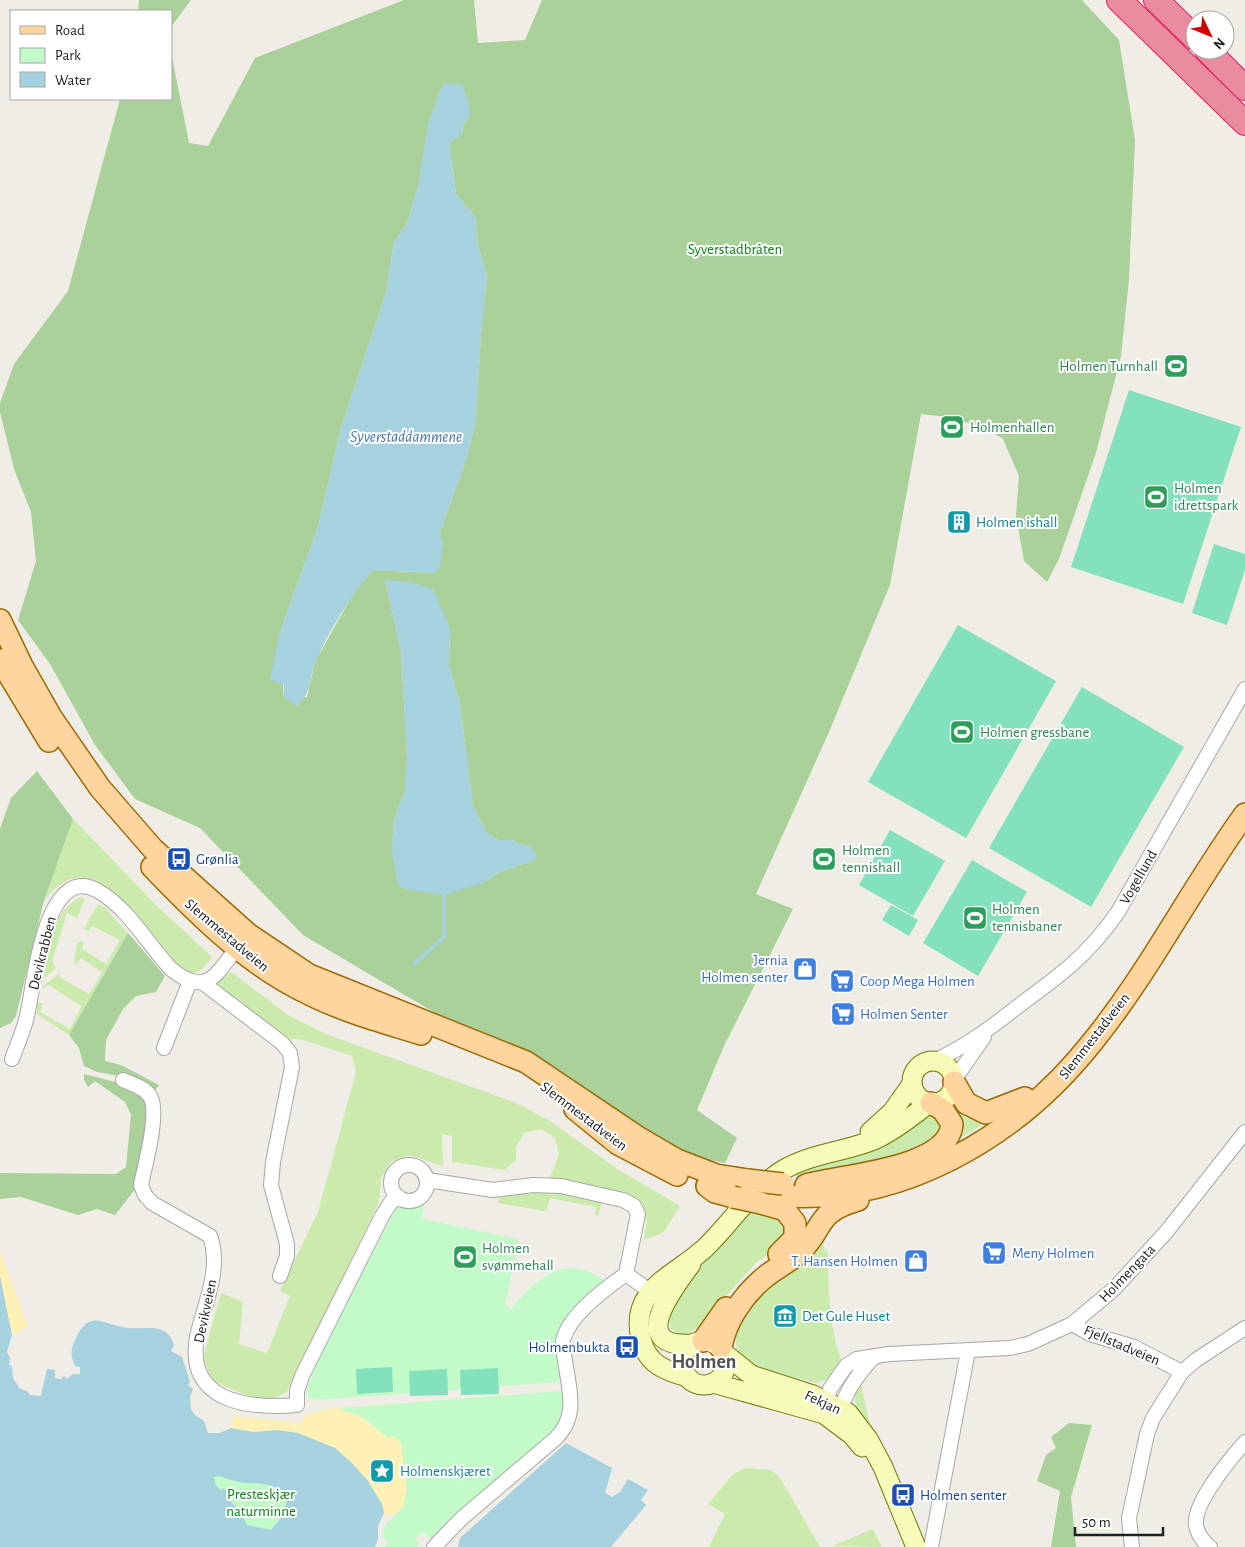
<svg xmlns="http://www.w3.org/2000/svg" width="1245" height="1547" font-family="'Alegreya Sans',sans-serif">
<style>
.grass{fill:#caebab}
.forest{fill:#aad19a;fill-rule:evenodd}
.sand{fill:#fff1b5}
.park{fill:#c3fbc8}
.pitch{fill:#83e1bd}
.water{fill:#a6d1df;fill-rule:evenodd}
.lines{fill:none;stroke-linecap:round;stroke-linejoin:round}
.stream{stroke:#a6d1df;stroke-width:4}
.street-casing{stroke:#a7a7a7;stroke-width:16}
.secondary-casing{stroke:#6d7b03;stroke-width:21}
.primary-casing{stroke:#9b6900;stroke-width:24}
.highway-casing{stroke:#df2262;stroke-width:26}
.street{stroke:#fff;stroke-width:14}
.secondary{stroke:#f7fbb9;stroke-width:19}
.primary{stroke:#fed59e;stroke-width:21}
.highway{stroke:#e98c9d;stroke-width:24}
.primary-bridge-casing{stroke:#9b6900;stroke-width:24;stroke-linecap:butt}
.primary-bridge{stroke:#fed59e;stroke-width:21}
.labels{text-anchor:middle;stroke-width:4;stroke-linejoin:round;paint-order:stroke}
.park-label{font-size:15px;fill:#098214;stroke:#fff}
.leisure-label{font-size:15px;fill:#27864d;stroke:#fff;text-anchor:start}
.culture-label{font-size:15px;fill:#0d838f;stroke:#fff;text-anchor:start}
.transit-label{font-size:15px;fill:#164399;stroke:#fff;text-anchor:start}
.street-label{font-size:15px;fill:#202020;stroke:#fff}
.shop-label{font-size:15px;fill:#366cbe;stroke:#fff;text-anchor:start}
.water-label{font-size:16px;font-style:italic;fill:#4678aa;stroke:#fff}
.district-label{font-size:20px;font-weight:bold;fill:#535353;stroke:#fff}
</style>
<rect width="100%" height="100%" fill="#f0ede6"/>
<g class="grass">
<path d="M73 819 159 908 212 957C207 963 201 973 192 974 163 975 133 885 85 878 68 875 54 888 44 901Z"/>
<path d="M78 898H85L77 918 67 913 52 961 56 968 43 979C49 949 50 916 78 898Z"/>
<path d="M98 904 104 907 128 933 69 1035 37 1014 36 1003H43L40 1012 70 1029 82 1006 48 985 43 989 42 987 59 974 61 978 89 994 102 972 81 958 76 965 74 961 77 944 81 941 84 943 82 949 106 964 120 940 92 926 88 931 84 929Z"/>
<path d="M231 972 288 1015 326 1034 516 1103 547 1119 619 1170 680 1206 664 1232 644 1240C647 1219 651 1210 631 1197L550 1178 559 1154 555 1138 541 1129 524 1133 516 1147V1160L505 1170 452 1162V1136L442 1134 443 1166 409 1155 391 1162 381 1178 379 1202 287 1392 265 1403 213 1381 203 1358 221 1293 243 1302 239 1344 267 1353 290 1296 280 1291 318 1212 356 1072 352 1056 303 1040 285 1038 217 986V980Z"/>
<path d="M954 1102 991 1119 956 1141 951 1105Z"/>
<path d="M927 1116 939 1119 942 1128 922 1151 825 1175 794 1176 803 1170 854 1156Z"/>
<path d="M534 1190H545L602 1202 598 1216 595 1215 596 1207 550 1198 547 1209 544 1211 498 1203 499 1197Z"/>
<path d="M751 1210 779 1217 788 1229 781 1244 756 1263 698 1327 685 1335 678 1334 671 1329 668 1314 695 1273Z"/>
<path d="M819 1237 824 1239V1248L828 1252C829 1292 828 1324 842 1362L826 1380 817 1383C797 1378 760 1371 745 1359 707 1328 799 1257 819 1237Z"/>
<path d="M860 1380 869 1420 898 1484 857 1411 854 1395Z"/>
<path d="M746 1468 771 1470 779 1476 820 1547H709L725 1514 708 1504 733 1474Z"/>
<path d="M873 1529 882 1547 832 1546Z"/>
</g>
<g class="forest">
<path d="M139 0H191L171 27V11H138Z"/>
<path d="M404 0H474L478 43 525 40 542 0H1082L1119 40 1135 140 1129 279 1121 356 1096 453 1059 559 1047 582 1024 561 1016 515 1019 476 1003 439 985 428 948 417 921 414 890 585 829 732 756 894 793 909 724 1046 697 1110 737 1138 725 1163 688 1156 464 1030 303 935 200 828 135 799 95 745 50 664 18 620 36 561 31 512 14 469 0 412V403L14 364 68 291 120 99H171V52L189 143 208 146 255 58ZM463 125 462 134 449 143 456 194 475 217 478 245 487 277 481 333 476 420 466 460 440 532 443 545 433 573 373 570 354 592 315 662 307 697 284 698 279 635 318 527 341 428 386 293 394 242 408 222 419 182ZM385 580 450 628 449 666 460 704 473 807 486 832 498 840H513L518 844 531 846 535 860 501 871 483 883 405 889 399 885 392 851 394 820 405 791 407 758 401 650Z"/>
<path d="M37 771 73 819 44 901 16 1016 11 1023 0 1028V829L11 798Z"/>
<path d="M128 933 165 976 156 992 136 996 123 1009 106 1040 105 1061 121 1065 159 1085 153 1093 130 1078 97 1072 84 1066 79 1048 69 1035Z"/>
<path d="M84 1074 123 1084 143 1094 151 1112 136 1188 115 1215 97 1209 78 1215 21 1197 0 1199V1173L116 1174 126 1167 131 1115 125 1102 95 1081 88 1087 84 1080Z"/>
<path d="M1069 1423 1092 1425 1071 1497 1076 1547H1051L1060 1491 1037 1481 1046 1455 1056 1448 1051 1437Z"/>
</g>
<g class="sand">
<path d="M0 1250 28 1327 12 1335 0 1276Z"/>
<path d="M340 1408 346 1412 359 1415 371 1425 394 1436 401 1443 407 1489 403 1507 398 1513 382 1516 368 1481 351 1462 335 1448 298 1433 277 1430 253 1432 231 1428 233 1416 302 1423 305 1415 328 1409Z"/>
</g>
<g class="park">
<path d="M425 1200 422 1219 519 1239 505 1305 511 1309C538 1277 564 1252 606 1281L558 1338 561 1382 315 1400 308 1397 306 1391 314 1368 397 1206 414 1207Z"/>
<path d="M563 1391 564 1416 555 1433 431 1540 423 1532 415 1538 419 1543 418 1547H385L388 1542 382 1537 385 1525 403 1507 407 1489 401 1443 394 1436 388 1438C376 1430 361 1411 346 1412L340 1408Z"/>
<path d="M323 1445 285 1515 269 1535 245 1524 216 1490 200 1450Z"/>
</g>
<g class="pitch">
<path d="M1129 390 1241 427 1183 604 1071 567Z"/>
<path d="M1214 544 1245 554V570L1227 625 1192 613Z"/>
<path d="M958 625 1056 681 966 838 868 782Z"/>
<path d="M1082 687 1184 747 1091 907 989 848Z"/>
<path d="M890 830 945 861 913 916 859 885Z"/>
<path d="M972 860 1027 892 978 976 923 943Z"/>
<path d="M891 905 918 920 909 936 882 920Z"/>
<path d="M392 1367 393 1392 357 1394 356 1369Z"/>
<path d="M498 1368 499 1394 461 1395 460 1370Z"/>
<path d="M447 1369 448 1395 410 1396 409 1371Z"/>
</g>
<g class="water">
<path d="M443 83 463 85 471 114 463 125 462 134 449 144 456 194 475 217 478 245 487 277 481 333 476 420 466 460 440 532 443 545 439 570 433 573 373 570C350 596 330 629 316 661 308 679 313 692 297 706L284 698V685L270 680 279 635 318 527 341 428 386 293 394 242 408 222 419 182 428 124Z"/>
<path d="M385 580 411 582 433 589 450 628 449 666 460 704 473 807 486 832 498 840H513L518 844 531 846 536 855 535 860 501 871 483 883 444 895 405 889 398 885 392 851 394 820 405 791 407 758 401 650Z"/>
<path d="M0 1276 12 1335 7 1352 10 1358 9 1365 12 1366 13 1378 20 1389 27 1391 30 1395 41 1396 47 1369 55 1370V1378L61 1379 64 1376 67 1379 73 1374H80V1367L75 1366C70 1356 71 1349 75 1340 90 1307 102 1325 128 1328 145 1330 167 1321 174 1345L171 1351 182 1357 190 1382 188 1385 193 1389 190 1397 191 1409 195 1415 204 1421 208 1433H220L231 1428 253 1432 277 1430 298 1433 335 1448 351 1462 368 1481 382 1504 384 1513 378 1526V1539L375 1547H0ZM220 1476C226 1478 233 1481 239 1482 255 1484 279 1481 287 1499L284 1514 271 1530 247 1525 238 1508 226 1498V1491L223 1488 221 1491 215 1484 214 1477Z"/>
<path d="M566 1443 612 1468 605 1493 612 1497 620 1492 628 1479 648 1490 641 1500 646 1505 611 1547H458L460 1538Z"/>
</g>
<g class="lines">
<path class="stream" d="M414 964 444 937V895"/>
<defs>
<g id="street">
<path d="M203 983 282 1043 290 1053 292 1067 273 1162 271 1185 287 1244V1256L280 1276"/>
<path d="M164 1048 190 981"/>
<path d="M12 1059C17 1045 24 1030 27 1016 34 988 44 860 98 891 128 908 147 943 171 969 209 1000 217 971 241 943"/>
<path d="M934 1061C967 1046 993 1026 1021 1004 1062 974 1089 954 1118 912L1245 689"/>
<path d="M123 1080C132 1084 144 1087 150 1096 160 1112 145 1165 141 1185L145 1195 152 1203 210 1236C222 1270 204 1304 197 1337 185 1403 250 1409 297 1405V1391L302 1376 382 1216 391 1202 399 1197"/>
<path d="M954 1080 984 1037"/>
<circle cx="409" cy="1183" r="18"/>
<path d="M427 1180 493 1190 533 1185 561 1186 623 1200 634 1206 638 1214 626 1274C606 1288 572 1313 564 1337 561 1344 564 1353 565 1360 569 1390 579 1416 555 1439L461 1519 434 1547"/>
<path d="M626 1274 658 1297"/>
<path d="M1072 1324 1090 1334 1134 1347 1182 1372 1196 1360 1245 1328"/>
<path d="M824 1410 830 1389 846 1366 857 1359 889 1354 1010 1348 1028 1344 1072 1324 1114 1289 1167 1231 1245 1132"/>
<path d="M833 1415C843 1407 844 1398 850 1388 857 1376 865 1366 875 1356"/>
<path d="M931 1547 968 1351"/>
<path d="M1132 1547 1129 1518 1147 1434 1153 1418 1182 1372"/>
<path d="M1210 1547C1203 1542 1197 1533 1196 1525 1193 1503 1231 1458 1245 1442"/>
</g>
<g id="secondary">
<circle cx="933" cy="1082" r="21"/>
<path d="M870 1132 892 1112 912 1084"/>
<path d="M691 1264C673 1289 626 1348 692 1344"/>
<circle cx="704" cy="1363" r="22"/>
<path d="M725 1354 751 1375 813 1395 848 1413 868 1439 883 1467 916 1547"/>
<path d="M688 1377C665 1371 647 1364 641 1339 629 1288 675 1276 705 1248 731 1223 752 1189 783 1170 811 1153 846 1152 876 1139 895 1130 913 1116 929 1103"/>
<path d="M713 1383 824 1414 852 1435 862 1447"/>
</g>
<g id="primary">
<path d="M0 620 22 666 51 717 100 788 153 849 248 934 309 975 526 1062 636 1136 677 1160 716 1175 748 1180"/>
<path d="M0 660 49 741"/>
<path d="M152 867C198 915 249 966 309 994 345 1012 383 1022 421 1034"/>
<path d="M954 1082 966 1103 986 1113 1025 1098"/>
<path d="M575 1109 618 1144 677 1175"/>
<path d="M806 1185C838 1175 949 1170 952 1124L943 1110 931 1103"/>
<path d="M707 1186 715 1192 733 1197"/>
<path d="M771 1195C898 1208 1017 1138 1094 1040 1151 969 1192 887 1245 814"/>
<path d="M761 1203 785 1210 795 1223V1238L779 1254"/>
<path d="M703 1341 726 1308"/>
<path d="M721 1348C725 1321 744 1294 765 1277 776 1268 789 1262 800 1252 826 1226 814 1213 858 1200"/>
</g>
<g id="highway">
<path d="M1119 0 1245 123"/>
<path d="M1156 0 1195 38"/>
<path d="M1207 50 1245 88"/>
</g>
</defs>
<use href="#street" class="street-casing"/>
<use href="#secondary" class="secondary-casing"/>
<use href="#primary" class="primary-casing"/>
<use href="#highway" class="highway-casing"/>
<use href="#street" class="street"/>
<use href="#secondary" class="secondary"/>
<use href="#primary" class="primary"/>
<use href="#highway" class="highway"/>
<defs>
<g id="primary-bridge">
<path d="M748 1180 783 1184"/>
<path d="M733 1197 761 1203"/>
</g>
</defs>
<use href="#primary-bridge" class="primary-bridge-casing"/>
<use href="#primary-bridge" class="primary-bridge"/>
</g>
<defs>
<symbol id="stadium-square" viewBox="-11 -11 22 22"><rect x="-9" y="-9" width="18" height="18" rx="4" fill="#2e9e5b" stroke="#fff"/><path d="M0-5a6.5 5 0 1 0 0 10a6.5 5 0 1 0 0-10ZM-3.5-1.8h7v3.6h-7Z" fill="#fff"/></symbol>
<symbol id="building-square" viewBox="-11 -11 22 22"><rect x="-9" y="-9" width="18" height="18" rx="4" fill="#0f9aa8" stroke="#fff"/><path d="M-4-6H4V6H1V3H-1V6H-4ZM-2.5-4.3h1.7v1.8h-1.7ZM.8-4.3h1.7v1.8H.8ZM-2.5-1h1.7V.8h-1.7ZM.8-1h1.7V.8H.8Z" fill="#fff"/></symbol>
<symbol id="bus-square" viewBox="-11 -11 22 22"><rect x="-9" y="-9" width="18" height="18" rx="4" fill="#1a4fb4" stroke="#fff"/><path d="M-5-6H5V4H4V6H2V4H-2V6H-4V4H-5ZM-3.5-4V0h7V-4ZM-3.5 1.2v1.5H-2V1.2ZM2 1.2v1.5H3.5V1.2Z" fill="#fff"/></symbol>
<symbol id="shop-square" viewBox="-11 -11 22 22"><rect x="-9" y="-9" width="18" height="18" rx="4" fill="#3f7fe0" stroke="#fff"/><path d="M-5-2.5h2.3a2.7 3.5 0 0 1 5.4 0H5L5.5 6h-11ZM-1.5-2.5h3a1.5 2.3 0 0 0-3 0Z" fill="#fff"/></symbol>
<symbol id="supermarket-square" viewBox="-11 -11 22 22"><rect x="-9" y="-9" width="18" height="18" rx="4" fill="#3f7fe0" stroke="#fff"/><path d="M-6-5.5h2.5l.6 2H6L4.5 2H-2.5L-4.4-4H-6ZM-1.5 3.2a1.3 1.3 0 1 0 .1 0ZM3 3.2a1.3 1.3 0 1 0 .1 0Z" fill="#fff"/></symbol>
<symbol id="museum-square" viewBox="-11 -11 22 22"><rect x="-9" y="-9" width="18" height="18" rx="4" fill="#0f9aa8" stroke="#fff"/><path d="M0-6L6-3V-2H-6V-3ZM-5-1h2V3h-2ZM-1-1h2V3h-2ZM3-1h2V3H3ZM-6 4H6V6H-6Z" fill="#fff"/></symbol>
<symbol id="sight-square" viewBox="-11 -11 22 22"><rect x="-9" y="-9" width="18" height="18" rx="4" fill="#0f9aa8" stroke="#fff"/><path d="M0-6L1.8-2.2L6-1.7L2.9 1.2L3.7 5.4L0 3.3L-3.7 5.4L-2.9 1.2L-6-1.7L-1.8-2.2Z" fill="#fff"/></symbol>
</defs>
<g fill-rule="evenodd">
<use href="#stadium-square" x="1162" y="352" width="28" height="28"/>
<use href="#stadium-square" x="938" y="413" width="28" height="28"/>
<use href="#stadium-square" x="1142" y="483" width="28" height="28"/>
<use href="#building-square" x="945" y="508" width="28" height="28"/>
<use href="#stadium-square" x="948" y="718" width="28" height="28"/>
<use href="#bus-square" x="165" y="845" width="28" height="28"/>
<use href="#stadium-square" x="810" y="845" width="28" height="28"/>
<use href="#stadium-square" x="961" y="904" width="28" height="28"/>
<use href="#shop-square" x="791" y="955" width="28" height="28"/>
<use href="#supermarket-square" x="828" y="967" width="28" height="28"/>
<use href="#supermarket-square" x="829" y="1000" width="28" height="28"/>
<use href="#supermarket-square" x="980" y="1239" width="28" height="28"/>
<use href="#stadium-square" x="451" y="1243" width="28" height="28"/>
<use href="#shop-square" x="902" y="1247" width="28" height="28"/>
<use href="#museum-square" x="771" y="1302" width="28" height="28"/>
<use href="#bus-square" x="613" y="1333" width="28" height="28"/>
<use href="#sight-square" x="368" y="1457" width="28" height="28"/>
<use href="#bus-square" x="889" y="1481" width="28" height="28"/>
</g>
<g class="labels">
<g class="park-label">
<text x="735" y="254">Syverstadbråten</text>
<text x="261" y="1499">Presteskjær<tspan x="261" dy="17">naturminne</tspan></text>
</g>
<g class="leisure-label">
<text x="1158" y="371" text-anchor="end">Holmen Turnhall</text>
<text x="970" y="432">Holmenhallen</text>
<text x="1174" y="493">Holmen<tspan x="1174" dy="17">idrettspark</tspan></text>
<text x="980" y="737">Holmen gressbane</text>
<text x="842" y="855">Holmen<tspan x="842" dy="17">tennishall</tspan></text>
<text x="992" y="914">Holmen<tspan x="992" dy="17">tennisbaner</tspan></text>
<text x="482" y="1253">Holmen<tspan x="482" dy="17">svømmehall</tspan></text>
</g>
<g class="culture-label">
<text x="976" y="527">Holmen ishall</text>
<text x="802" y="1321">Det Gule Huset</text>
<text x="400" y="1476">Holmenskjæret</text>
</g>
<g class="transit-label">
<text x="196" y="864">Grønlia</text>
<text x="610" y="1352" text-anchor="end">Holmenbukta</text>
<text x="920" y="1500">Holmen senter</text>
</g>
<g class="street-label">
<text transform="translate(1138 877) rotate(-60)" y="5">Vogellund</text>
<text transform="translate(227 935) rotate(40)" y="5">Slemmestadveien</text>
<text transform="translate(42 953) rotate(-76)" y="5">Devikrabben</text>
<text transform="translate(1094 1036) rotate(-52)" y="5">Slemmestadveien</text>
<text transform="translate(584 1116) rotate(37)" y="5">Slemmestadveien</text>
<text transform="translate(1127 1273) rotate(-46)" y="5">Holmengata</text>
<text transform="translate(205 1311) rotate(-78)" y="5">Devikveien</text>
<text transform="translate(1122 1345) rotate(23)" y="5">Fjellstadveien</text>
<text transform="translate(823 1402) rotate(25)" y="5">Fekjan</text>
</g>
<g class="shop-label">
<text x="788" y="965" text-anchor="end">Jernia<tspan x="788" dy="17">Holmen senter</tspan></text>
<text x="860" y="986">Coop Mega Holmen</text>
<text x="860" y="1019">Holmen Senter</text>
<text x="1012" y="1258">Meny Holmen</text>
<text x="898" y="1266" text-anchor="end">T. Hansen Holmen</text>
</g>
<g class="water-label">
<text x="406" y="442">Syverstaddammene</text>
</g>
<g class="district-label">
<text x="704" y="1368">Holmen</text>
</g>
</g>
<rect x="10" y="10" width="162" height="90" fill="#ffffff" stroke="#a6a6a6"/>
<rect x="20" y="26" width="25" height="8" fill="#fed59e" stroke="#a6a6a6"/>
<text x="55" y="35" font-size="15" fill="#202020">Road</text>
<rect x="20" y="48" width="25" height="15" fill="#c3fbc8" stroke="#a6a6a6"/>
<text x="55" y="60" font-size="15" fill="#202020">Park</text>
<rect x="20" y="72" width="25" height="15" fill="#a6d1df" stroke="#a6a6a6"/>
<text x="55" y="85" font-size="15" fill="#202020">Water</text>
<g transform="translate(1210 35) rotate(133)"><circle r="24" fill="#ffffff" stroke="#a6a6a6"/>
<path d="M0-4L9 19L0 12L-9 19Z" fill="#cf0200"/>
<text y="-8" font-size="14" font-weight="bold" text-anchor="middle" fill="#202020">N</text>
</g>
<path d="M1075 1527v8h88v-8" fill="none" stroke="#202020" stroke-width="2.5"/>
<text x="1082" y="1527" font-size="15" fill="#202020" stroke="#ffffff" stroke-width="4" paint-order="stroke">50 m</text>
</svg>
